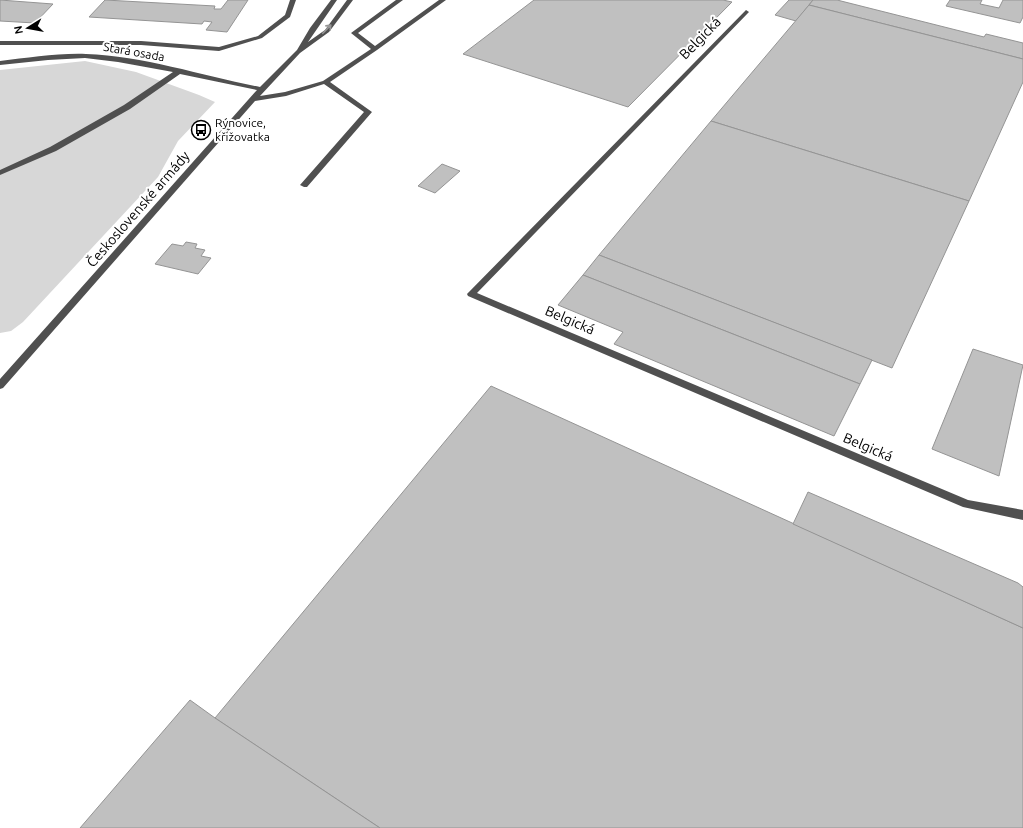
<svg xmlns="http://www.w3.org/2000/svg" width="1023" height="828" font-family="Ubuntu,sans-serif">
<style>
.green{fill:#d7d7d7}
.building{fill:#c0c0c0;stroke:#949494}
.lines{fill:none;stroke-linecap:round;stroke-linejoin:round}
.minor{fill:#505050;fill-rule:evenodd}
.oneway{stroke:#969696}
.labels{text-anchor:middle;stroke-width:4;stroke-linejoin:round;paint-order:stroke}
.far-street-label{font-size:12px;fill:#000;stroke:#fff}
.far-poi-label{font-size:12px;fill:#000;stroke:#fff;text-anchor:start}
.street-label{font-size:14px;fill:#000;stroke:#fff}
</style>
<rect width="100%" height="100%" fill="#fff"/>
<path class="green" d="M85 61 136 72 199 95 215 102 178 141 158 177 23 322 11 331 0 333V70Z"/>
<g class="building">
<path d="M0 0 53 4 35 23 0 21Z"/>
<path d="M105 0 215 6 214 9H221L228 0H248L227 32 206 30 212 22 204 21 202 24 89 17Z"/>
<path d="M534 0H723L732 2 628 107 463 54Z"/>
<path d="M789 0H813L796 21 775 15Z"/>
<path d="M813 0H837L984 37 986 34 1023 43V59L809 5Z"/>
<path d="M950 0H982L980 4 999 8 1003 0H1023V17L1020 23 946 6Z"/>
<path d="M809 5 1023 59V82L969 201 711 121Z"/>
<path d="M711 121 969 201 892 368 599 255Z"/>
<path d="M442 164 460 171 435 193 418 186Z"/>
<path d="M186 242 197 244 195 248 205 250 201 256 211 258 198 274 155 264 172 244 183 246Z"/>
<path d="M599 255 872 360 860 384 583 275Z"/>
<path d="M583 275 860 384 834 436 614 344 623 332 558 305Z"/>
<path d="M973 349 1023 365 999 476 932 449Z"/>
<path d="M491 386 1023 628V828H380L215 718Z"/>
<path d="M808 492 1018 583 1023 587V628L793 524Z"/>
<path d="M190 700 215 718 380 828H80Z"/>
</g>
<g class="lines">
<g class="minor">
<path d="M290 0H296L290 17 262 38 219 51 141 45H0V41H141L219 47 258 36 285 15Z"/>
<path d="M331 0H337L308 42 325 30 347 0H353L329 32 300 53 260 96 285 92 323 81 371 49 351 33 396 0H403L358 33 375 46 439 0H446L377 50 330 82 372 112 307 187H304L300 185 364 112 324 84 286 96 255 101 3 388 0 389V379L257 90 180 74 130 109 56 151 0 175V170L50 147 124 105 173 72 118 62 85 58 48 60 0 65V61C28 58 57 53 86 54 144 56 203 76 260 87L297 50 310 28Z"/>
<path d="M746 10 749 12 748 13 477 293 968 500 1023 510V520L963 507 468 296 467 294Z"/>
</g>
</g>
<defs><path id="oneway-shaft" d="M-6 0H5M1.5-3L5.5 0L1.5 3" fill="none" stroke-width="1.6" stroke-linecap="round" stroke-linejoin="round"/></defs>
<use class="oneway" href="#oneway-shaft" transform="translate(327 29) rotate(-46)"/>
<defs>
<symbol id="bus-ring" viewBox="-11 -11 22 22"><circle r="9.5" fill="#fff" stroke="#000" stroke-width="1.5"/><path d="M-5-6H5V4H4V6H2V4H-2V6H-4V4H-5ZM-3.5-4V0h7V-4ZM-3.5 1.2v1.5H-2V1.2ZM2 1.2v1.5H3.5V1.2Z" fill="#000"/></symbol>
</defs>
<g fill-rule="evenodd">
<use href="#bus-ring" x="190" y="119" width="22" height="22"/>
</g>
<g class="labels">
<g class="far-street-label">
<text transform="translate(134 52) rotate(10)" y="4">Stará osada</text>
</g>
<g class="far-poi-label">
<text x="215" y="127">Rýnovice,<tspan x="215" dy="14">křižovatka</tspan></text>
</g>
<g class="street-label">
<text transform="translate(700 38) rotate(-46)" y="5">Belgická</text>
<text transform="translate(138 209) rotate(-49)" y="5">Československé armády</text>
<text transform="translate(570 320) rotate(23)" y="5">Belgická</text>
<text transform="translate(868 447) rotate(23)" y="5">Belgická</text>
</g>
</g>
<g transform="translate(28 28) rotate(259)" stroke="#ffffff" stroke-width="3" paint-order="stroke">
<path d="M0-3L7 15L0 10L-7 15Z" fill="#000000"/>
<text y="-6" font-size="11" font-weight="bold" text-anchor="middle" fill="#000000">N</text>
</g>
</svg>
